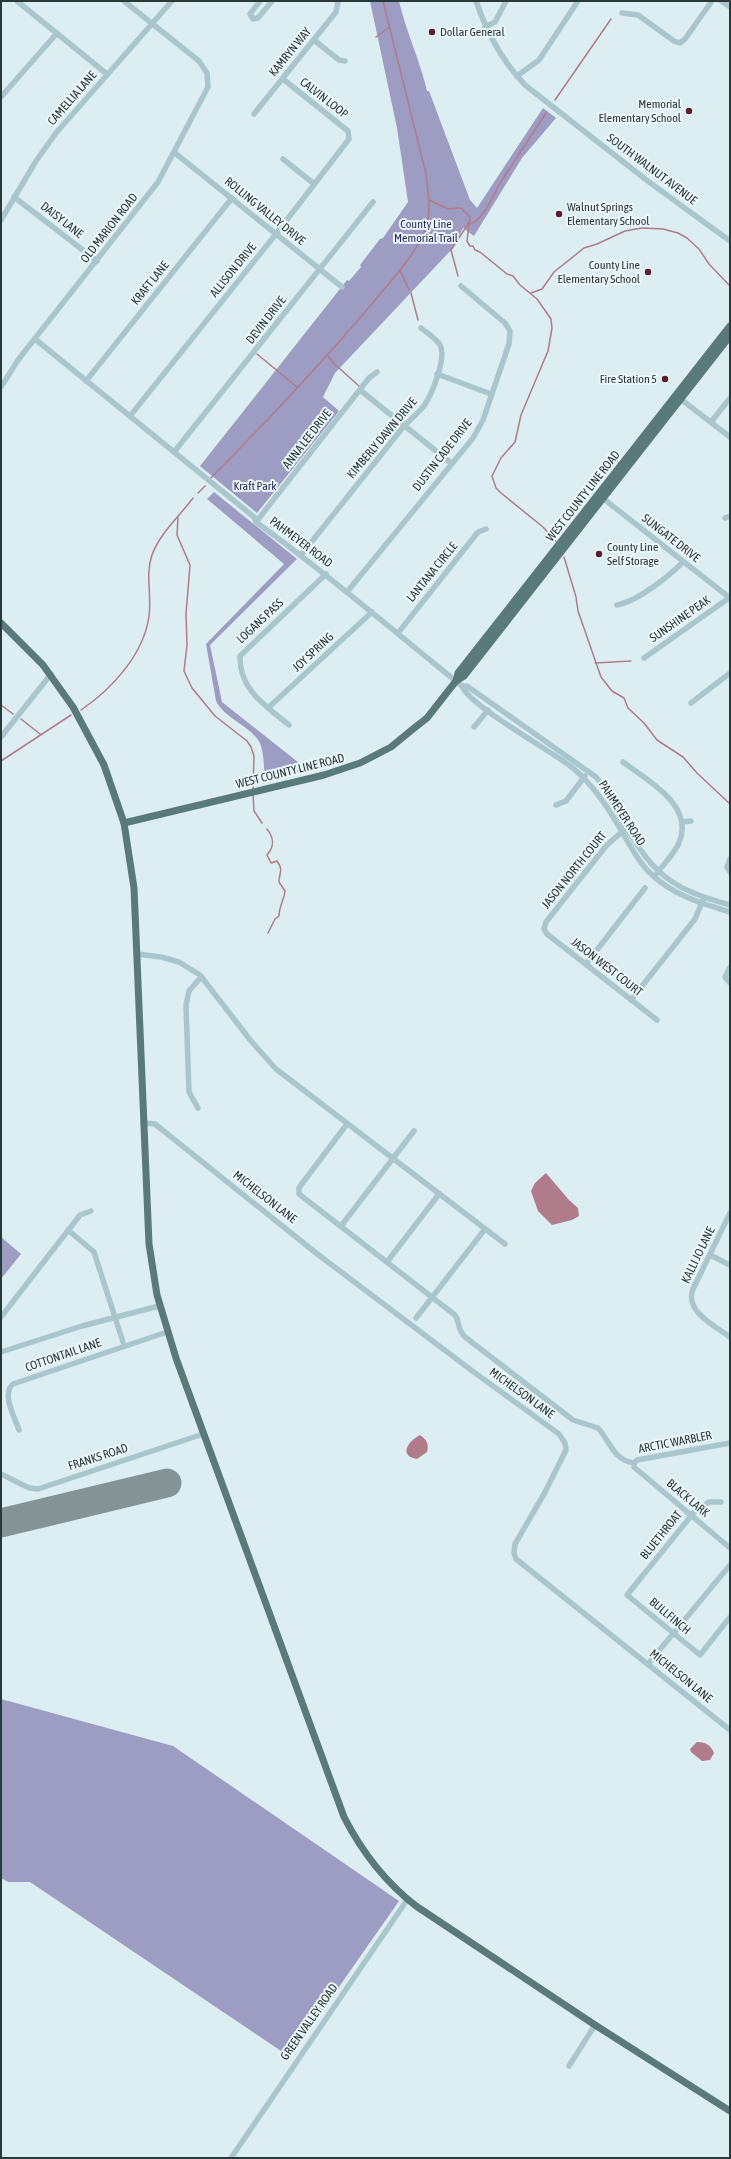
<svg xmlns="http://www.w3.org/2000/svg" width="731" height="2159" font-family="'Asap Condensed',sans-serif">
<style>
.green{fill:#9d9cc2}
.water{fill:#b07b8a}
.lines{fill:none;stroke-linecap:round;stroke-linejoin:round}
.stream{stroke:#b07b8a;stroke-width:1.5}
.runway{stroke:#839396;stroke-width:29}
.minor{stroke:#a8c6cb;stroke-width:5.5}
.major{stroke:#5a797a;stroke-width:7}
.poi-dot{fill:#5b1d2c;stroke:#eaf6fa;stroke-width:1.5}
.labels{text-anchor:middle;stroke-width:4;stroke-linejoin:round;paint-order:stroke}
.poi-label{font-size:12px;fill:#293838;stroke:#eaf6fa;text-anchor:start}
.street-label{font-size:12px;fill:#293838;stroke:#eaf6fa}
.park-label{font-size:12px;fill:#2e2c57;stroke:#eaf6fa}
</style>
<rect width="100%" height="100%" fill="#ddeef3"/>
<g class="green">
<path d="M370 1H399C406 32 420 60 427 91H429L470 200 477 208 543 108 556 118 522 158 474 236 463 228 453 248 335 373 323 397 339 411 257 513 200 466 347 280 349 281 361 267 360 265 380 239 383 238 408 202 397 128Z"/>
<path d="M214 492 297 559 210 645 222 702 308 770 265 780C264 769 264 753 260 743 250 725 225 719 216 701L206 644 284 564 207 499Z"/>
<path d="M1 1237 21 1254 1 1279Z"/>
<path d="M1 1699 173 1746 399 1901 290 2057 30 1882H8L1 1878Z"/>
</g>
<g class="water">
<path d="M546 1173 569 1200 578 1208 579 1216 572 1220 552 1225 538 1211 531 1191 535 1183Z"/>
<path d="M420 1435C427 1440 429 1444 427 1452L417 1459C398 1456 408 1441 420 1435Z"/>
<path d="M697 1742C705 1742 711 1745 714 1753L710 1760 702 1761 691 1752 690 1749Z"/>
</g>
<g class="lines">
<g class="stream">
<path d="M376 37 389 27"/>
<path d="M555 100 611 19"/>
<path d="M429 200 448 209 459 208"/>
<path d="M461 208 470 217 467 241 470 246H473L475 250 480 252 507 274 513 276 520 285 537 299 551 319 552 328 548 351 521 415 515 442 501 458 492 476 496 488 501 493 543 527 556 541"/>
<path d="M471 224C485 217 493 196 500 183L546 113"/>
<path d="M400 270 409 290"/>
<path d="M458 276 451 250 470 221"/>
<path d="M411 293 418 320"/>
<path d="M531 293 542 289 554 272 584 248 597 244 625 231 642 228 663 229 678 233 687 238 699 249 709 264 730 286"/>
<path d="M257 354 297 387"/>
<path d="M327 355 337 367"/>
<path d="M339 368 359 386"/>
<path d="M211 478C270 418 328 357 381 293 395 276 421 247 427 225 431 209 428 191 426 174L383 1"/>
<path d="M198 493 205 486"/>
<path d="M178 517 177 535 190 565 186 614 187 645 184 671 192 688 215 716 247 741 251 747 254 756 253 790"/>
<path d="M564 557 576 597 578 611 601 677 612 691 624 698 628 708 644 723 657 740 683 757 697 773 730 804"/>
<path d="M595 663 631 661"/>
<path d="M1 705 13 714"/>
<path d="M81 710C112 689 144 654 149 616 152 595 145 575 152 555 160 533 179 517 193 498"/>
<path d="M21 719 40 734"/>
<path d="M1 761 71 715"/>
<path d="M253 794 254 811 262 823"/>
<path d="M267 829C274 838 275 846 267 855L271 863 277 861C284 871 279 872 279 882L285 891C284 901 279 906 279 916L275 919 268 933"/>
</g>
<path class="runway" d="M1 1523 167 1483"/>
<g class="minor">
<path d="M17 1 107 74"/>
<path d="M260 1 250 14 253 19 258 18 272 1"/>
<path d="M476 1C487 33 502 61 525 85L649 182 730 241"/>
<path d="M721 1 730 7"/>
<path d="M622 13 638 15 674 41 680 43 685 39 712 1"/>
<path d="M485 27 495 22 506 1"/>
<path d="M314 40 339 60 345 61"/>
<path d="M517 76 539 60 578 1"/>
<path d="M1 97 57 33"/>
<path d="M254 114 336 12 338 2"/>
<path d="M175 153 342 287"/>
<path d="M283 159 313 183"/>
<path d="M14 197 97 261"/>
<path d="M1 220 36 161 56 133 172 1"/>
<path d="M35 339 254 517 256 522C327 573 393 631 462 686H467L596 777C607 790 612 803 620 817 652 872 667 888 730 905"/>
<path d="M437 374 491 394"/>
<path d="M86 381 232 198"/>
<path d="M1 387 18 360 158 182 208 87 207 73 199 61 124 1"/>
<path d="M360 390 451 463"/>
<path d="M678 397 730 437"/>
<path d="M130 416 276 234 349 139 348 131 283 79"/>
<path d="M711 422 730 398"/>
<path d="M174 452 373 202"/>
<path d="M600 496 730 598"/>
<path d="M725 518 730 516"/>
<path d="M256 522 369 378 377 372"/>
<path d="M301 555 404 426C411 419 418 413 424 406 432 394 447 358 440 345 436 338 427 333 421 328"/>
<path d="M347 592 473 438 483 420 509 344 510 331 505 323 461 286"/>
<path d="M617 605C638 601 668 577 683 562"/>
<path d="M398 633 478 532 486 529"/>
<path d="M644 658 729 598"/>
<path d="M462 686C467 704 553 752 573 768 594 786 607 806 621 830 630 845 637 860 649 872 672 895 700 903 730 912"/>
<path d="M691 703 730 673"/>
<path d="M268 708 372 612"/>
<path d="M289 725C266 706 239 690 240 656L326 574"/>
<path d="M474 727 488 710"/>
<path d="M1 737 51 674"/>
<path d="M623 762C648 781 695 805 679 843 674 854 664 864 657 873"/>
<path d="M556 805 566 801 585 776"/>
<path d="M682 822 691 821"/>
<path d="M625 829 606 846 546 922 544 929 547 934 657 1020"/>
<path d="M730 859 727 867 730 872"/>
<path d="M137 954 161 957 179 962 200 975 251 1041 276 1069 505 1244"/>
<path d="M586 964 645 888"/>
<path d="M730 967 725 977 730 983"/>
<path d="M631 1000 695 919 703 900"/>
<path d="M198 1108 189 1092 186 1005 189 991 201 977"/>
<path d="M143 1123 155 1124 316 1253 471 1370 559 1434 565 1443 566 1450 544 1494 515 1544 514 1553 516 1559 730 1730"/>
<path d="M347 1124 301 1185 299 1188V1194L455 1315C461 1323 456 1328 465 1337L573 1420 598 1428C610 1441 613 1460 634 1463L637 1460 730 1443"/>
<path d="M730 1213 693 1289C684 1311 715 1326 730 1337"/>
<path d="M341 1226 414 1131"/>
<path d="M68 1230 94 1252 123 1342"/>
<path d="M710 1255 730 1265"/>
<path d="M387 1262 439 1194"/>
<path d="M1 1317 80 1215 91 1211"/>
<path d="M416 1318 485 1229"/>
<path d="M1 1352 82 1326 159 1306"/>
<path d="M19 1430C15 1418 1 1394 13 1384L167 1332"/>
<path d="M634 1463V1467L730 1548"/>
<path d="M1 1474 29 1488 38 1489 203 1434"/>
<path d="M721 1502H709L695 1511 627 1595 700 1655 730 1617"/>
<path d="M648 1664 730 1565"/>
<path d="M569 2066 595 2025"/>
<path d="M231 2158 407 1900"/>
</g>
<g class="major">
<path d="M1 623 43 665 73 707 104 765 124 823 134 888 149 1244 157 1295 176 1358 344 1817C362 1852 385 1882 416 1906L595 2025 730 2111"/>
<path d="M456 681 458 673 730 326"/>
<path d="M124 823 324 775 360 763 391 747 413 729 427 718 456 681 464 676 730 336"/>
</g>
</g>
<g class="poi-dot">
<circle cx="432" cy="32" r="4"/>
<circle cx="689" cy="111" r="4"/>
<circle cx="559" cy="214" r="4"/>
<circle cx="648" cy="272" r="4"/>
<circle cx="665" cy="379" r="4"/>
<circle cx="599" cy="554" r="4"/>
</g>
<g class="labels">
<g class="poi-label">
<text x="440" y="36">Dollar General</text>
<text x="681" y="108" text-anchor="end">Memorial<tspan x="681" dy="14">Elementary School</tspan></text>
<text x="567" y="211">Walnut Springs<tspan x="567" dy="14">Elementary School</tspan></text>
<text x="640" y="269" text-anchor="end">County Line<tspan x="640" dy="14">Elementary School</tspan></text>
<text x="657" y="383" text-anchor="end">Fire Station 5</text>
<text x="607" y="551">County Line<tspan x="607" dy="14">Self Storage</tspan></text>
</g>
<g class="street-label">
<text transform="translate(290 52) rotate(-51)" y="4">KAMRYN WAY</text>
<text transform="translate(72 98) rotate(-49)" y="4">CAMELLIA LANE</text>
<text transform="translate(324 98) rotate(38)" y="4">CALVIN LOOP</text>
<text transform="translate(652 169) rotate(37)" y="4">SOUTH WALNUT AVENUE</text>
<text transform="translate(265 211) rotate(39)" y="4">ROLLING VALLEY DRIVE</text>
<text transform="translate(62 220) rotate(38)" y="4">DAISY LANE</text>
<text transform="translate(109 228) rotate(-52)" y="4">OLD MARION ROAD</text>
<text transform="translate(233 270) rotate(-51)" y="4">ALLISON DRIVE</text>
<text transform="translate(150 283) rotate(-51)" y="4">KRAFT LANE</text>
<text transform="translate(266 320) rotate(-52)" y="4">DEVIN DRIVE</text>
<text transform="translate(382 438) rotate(-50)" y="4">KIMBERLY DAWN DRIVE</text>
<text transform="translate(307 439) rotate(-52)" y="4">ANNA LEE DRIVE</text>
<text transform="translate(442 455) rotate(-52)" y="4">DUSTIN CADE DRIVE</text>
<text transform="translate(583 496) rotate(-52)" y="4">WEST COUNTY LINE ROAD</text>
<text transform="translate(671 538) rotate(38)" y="4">SUNGATE DRIVE</text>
<text transform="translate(301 542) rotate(37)" y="4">PAHMEYER ROAD</text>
<text transform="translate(432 572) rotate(-51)" y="4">LANTANA CIRCLE</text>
<text transform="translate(680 619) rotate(-35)" y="4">SUNSHINE PEAK</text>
<text transform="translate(260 621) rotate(-43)" y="4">LOGANS PASS</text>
<text transform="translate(313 652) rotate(-43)" y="4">JOY SPRING</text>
<text transform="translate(290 771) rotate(-14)" y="4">WEST COUNTY LINE ROAD</text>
<text transform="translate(622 813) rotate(57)" y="4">PAHMEYER ROAD</text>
<text transform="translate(574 870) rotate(-51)" y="4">JASON NORTH COURT</text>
<text transform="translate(607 967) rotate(38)" y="4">JASON WEST COURT</text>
<text transform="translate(265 1197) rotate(38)" y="4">MICHELSON LANE</text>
<text transform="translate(698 1255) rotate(-64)" y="4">KALLI JO LANE</text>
<text transform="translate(63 1355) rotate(-19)" y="4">COTTONTAIL LANE</text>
<text transform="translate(522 1393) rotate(36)" y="4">MICHELSON LANE</text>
<text transform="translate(675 1442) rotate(-11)" y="4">ARCTIC WARBLER</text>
<text transform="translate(98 1457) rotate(-18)" y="4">FRANKS ROAD</text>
<text transform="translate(688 1498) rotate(40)" y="4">BLACK LARK</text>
<text transform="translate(661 1535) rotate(-51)" y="4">BLUETHROAT</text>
<text transform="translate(670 1616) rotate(40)" y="4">BULLFINCH</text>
<text transform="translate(681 1676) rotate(39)" y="4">MICHELSON LANE</text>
<text transform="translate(309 2022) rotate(-55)" y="4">GREEN VALLEY ROAD</text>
</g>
<g class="park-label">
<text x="426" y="228">County Line<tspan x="426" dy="14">Memorial Trail</tspan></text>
<text x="255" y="490">Kraft Park</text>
</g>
</g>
<rect width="731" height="2159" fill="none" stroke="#293838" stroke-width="4"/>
</svg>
